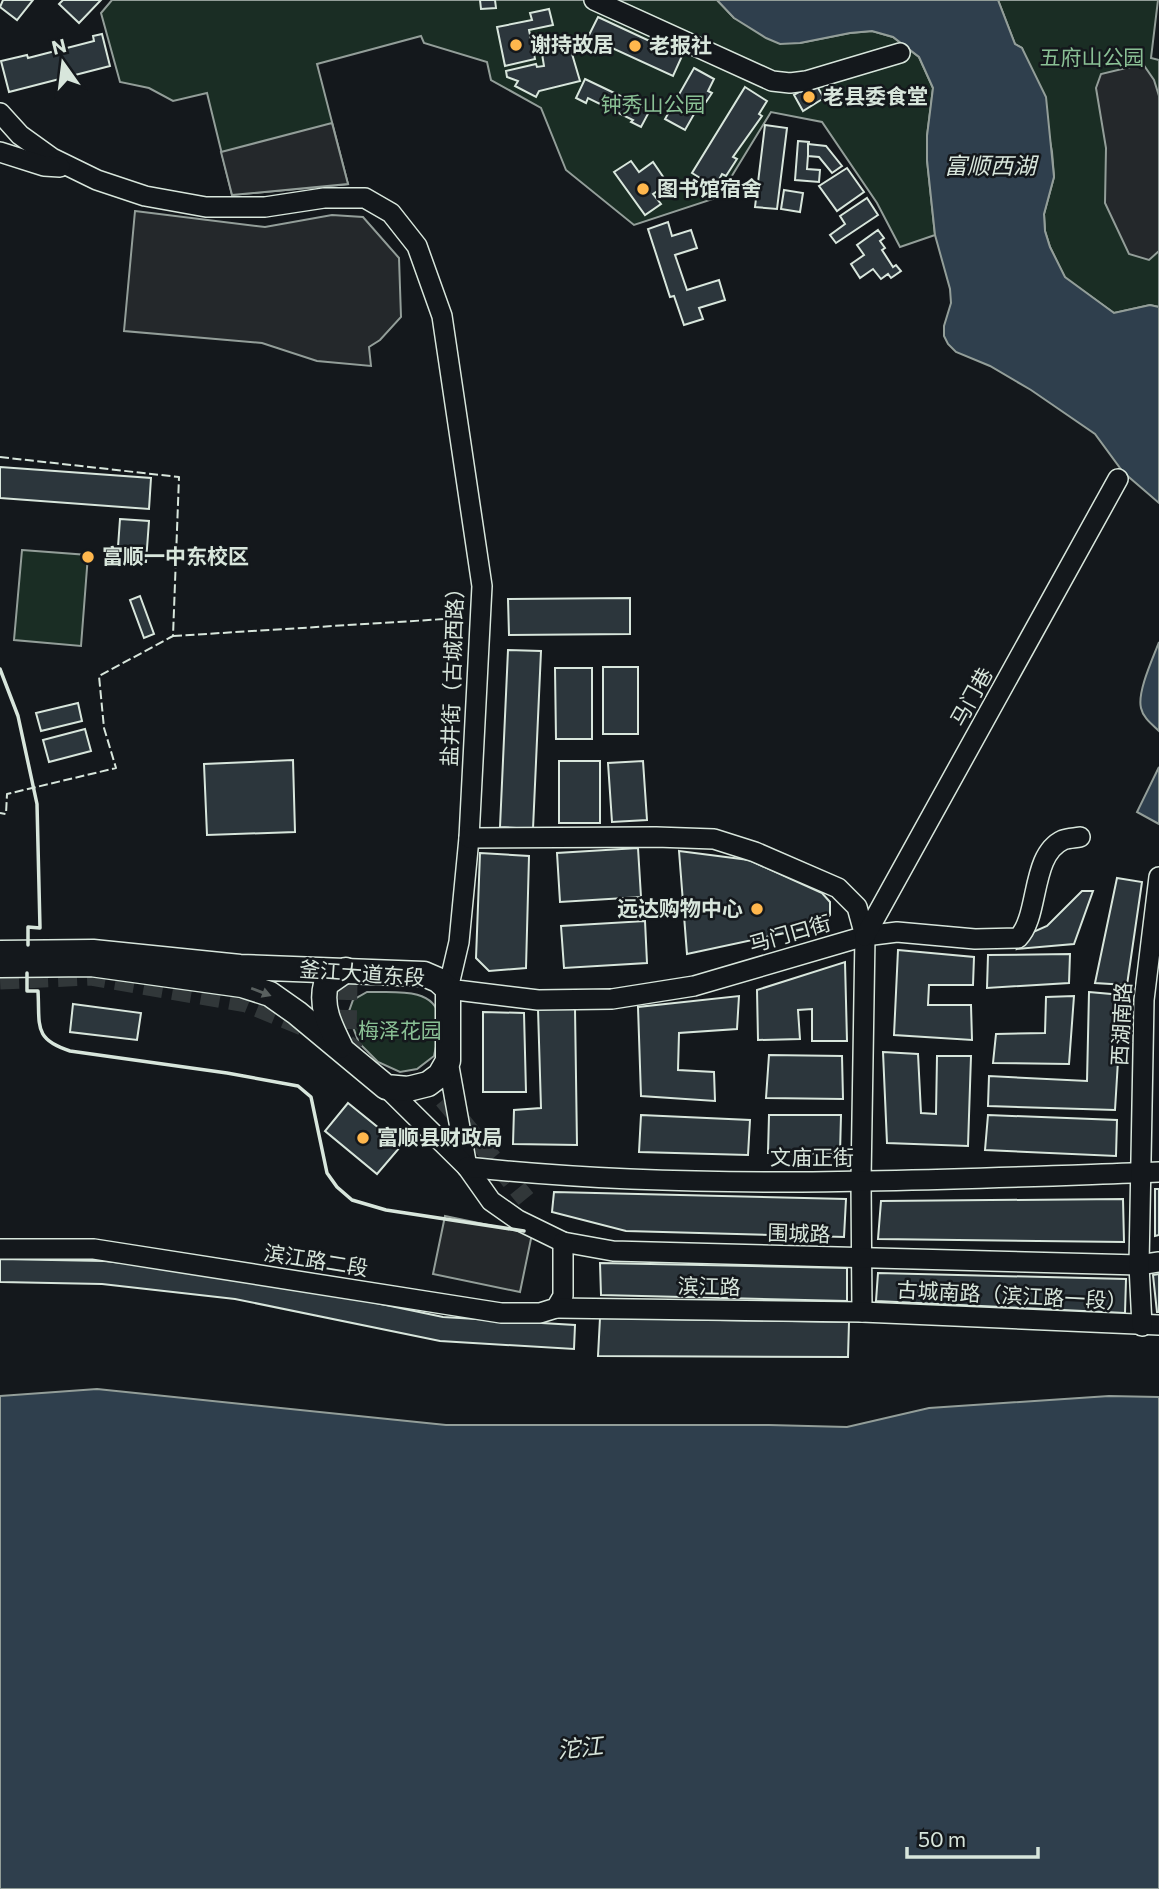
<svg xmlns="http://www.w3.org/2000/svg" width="1159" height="1889" font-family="Commissioner,'Noto Sans SC',sans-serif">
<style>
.green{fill:#1a2d24;stroke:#939e99;stroke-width:2}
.parking{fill:#24282b;stroke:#939e99;stroke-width:2}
.water{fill:#2f3f4d;stroke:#939e99;stroke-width:2}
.building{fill:#2c363c;stroke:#d8e6dc;stroke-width:2}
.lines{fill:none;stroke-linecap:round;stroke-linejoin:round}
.minor-tunnel{stroke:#313739;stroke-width:19;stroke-dasharray:19 10;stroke-linecap:butt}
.minor-casing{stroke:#d8e6dc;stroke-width:22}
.major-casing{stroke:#d8e6dc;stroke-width:27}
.minor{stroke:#14181c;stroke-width:19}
.major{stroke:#14181c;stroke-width:24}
.fence{stroke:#d8e6dc;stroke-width:2;stroke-dasharray:9 3.5;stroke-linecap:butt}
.wall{stroke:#d8e6dc;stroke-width:3.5}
.oneway{fill:#59605f}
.poi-dot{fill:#ffb74d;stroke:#14181c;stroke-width:2.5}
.labels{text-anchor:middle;stroke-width:5;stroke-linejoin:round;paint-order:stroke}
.poi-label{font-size:21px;font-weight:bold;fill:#d8e6dc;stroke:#14181c;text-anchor:start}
.park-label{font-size:21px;fill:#8ac095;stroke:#14181c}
.street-label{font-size:21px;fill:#d8e6dc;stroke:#14181c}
.water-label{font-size:23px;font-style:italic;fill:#d8e6dc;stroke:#14181c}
</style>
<rect width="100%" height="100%" fill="#14181c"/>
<g class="green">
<path d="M112 0H717L734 18 800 43 850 33 872 31 893 37 919 57 933 88 927 136V160L935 235 900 247 877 203 822 122 771 112 719 197 634 225 566 170 541 108 491 80 487 62 424 43 421 36 317 64 348 184 232 195 207 93 173 101 149 88 120 82 101 13Z"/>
<path d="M998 0H1158L1151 58 1159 60V307L1150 305 1114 313 1065 278 1050 247 1045 231 1044 214 1054 177 1052 152 1049 136 1022 48 1015 44Z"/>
<path d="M22 550 88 555 81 646 14 640Z"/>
<path d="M367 992C391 993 434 986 439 1017 441 1029 436 1045 434 1056L417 1069 400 1072 378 1062 359 1043 348 1014 353 1000Z"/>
</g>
<g class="parking">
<path d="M1143 64 1154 80 1159 96V251L1149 260 1129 254 1105 203 1106 148 1096 88 1101 74Z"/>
<path d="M332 123 348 184 232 195 221 152Z"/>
<path d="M135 211 265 227 332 215 363 217 399 258 401 317 380 340 369 347 371 366 317 361 262 343 124 331Z"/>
<path d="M445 1216 532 1234 520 1292 433 1274Z"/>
</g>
<g class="water">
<path d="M717 0H998L1015 44 1022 48 1046 97 1054 177 1044 214 1045 231 1050 247 1065 277 1114 313 1150 305 1159 307V503L1123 472 1095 434 1031 390 990 366 956 352 948 344 944 336V326L951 303 950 289 935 235 927 160V136L933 88 919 57 893 37 872 31 850 33 800 43 780 44 766 38 734 18Z"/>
<path d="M1159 642V731C1153 725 1143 718 1141 708 1137 692 1153 658 1159 642Z"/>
<path d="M1159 767V824L1137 812Z"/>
<path d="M97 1389 446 1425H769L847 1427 929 1408 1109 1396 1159 1397V1889H0V1396Z"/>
</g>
<g class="building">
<path d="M3 0H33L17 20 0 7Z"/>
<path d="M63 0H101L79 23 59 4Z"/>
<path d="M480 0H495L496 8 481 9Z"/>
<path d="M549 9 553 25 529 30 535 59 505 66 497 27 532 20 530 13Z"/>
<path d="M598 17 682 56 673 76 588 37Z"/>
<path d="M102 34 110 66 9 92 1 61 27 55 28 58 94 41 93 36Z"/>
<path d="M570 47 580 81 539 91 536 97 515 86 518 81 507 77 506 71 536 64 537 67 544 66 542 54Z"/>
<path d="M694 68 714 79 708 91 712 93 706 102 702 100 685 130 665 119Z"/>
<path d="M585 79 650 110 641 127 631 122 633 120 588 98 586 103 576 98Z"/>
<path d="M815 83 824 98 803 111 794 95Z"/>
<path d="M745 87 767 101 759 114 762 116 733 157 737 159 726 176 722 174 715 187 692 173Z"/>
<path d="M765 125 787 128 777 209 755 207Z"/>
<path d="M798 141 809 142 807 169 820 170 819 182 795 180Z"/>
<path d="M808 144 826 146 842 166 832 173 819 157 808 156Z"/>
<path d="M631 161 639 172 653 162 668 184 653 194 661 204 645 215 614 172Z"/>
<path d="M847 168 864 192 837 211 819 186Z"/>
<path d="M784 190 803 193 800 212 781 209Z"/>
<path d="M867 198 878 215 836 243 830 235 845 224 840 216Z"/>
<path d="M668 222 672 236 691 230 697 248 675 255 687 290 719 280 725 300 699 308 703 319 684 325 674 296 670 297 648 229Z"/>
<path d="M878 230 884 238 880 241 885 248 882 250 893 267 896 265 901 271 891 278 888 274 881 279 873 269 860 278 851 264 864 255 857 245Z"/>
<path d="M0 467 151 478 149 509 0 498Z"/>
<path d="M120 519 149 521 146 562 117 561Z"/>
<path d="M140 596 154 634 144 638 130 600Z"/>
<path d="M630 598V634L509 635 508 599Z"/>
<path d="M508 650 541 651 533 829 500 827Z"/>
<rect x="603" y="667" width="35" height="67"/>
<path d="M555 668H592V739H556Z"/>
<path d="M78 703 82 721 41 731 36 713Z"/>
<path d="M85 729 91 751 49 762 43 740Z"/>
<path d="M293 760 295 832 207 835 204 764Z"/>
<rect x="559" y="761" width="41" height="62"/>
<path d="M643 761 647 820 612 822 608 763Z"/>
<path d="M638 848 641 897 560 902 557 853Z"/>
<path d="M679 851 749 860 822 893 830 902V915L822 925 687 954Z"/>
<path d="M480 853 529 856 526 968 489 971 476 958Z"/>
<path d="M1117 878 1142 882 1127 985 1095 983Z"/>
<path d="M1082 891H1093L1074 944 1017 949 1024 936 1047 926Z"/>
<path d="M645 921 647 963 564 968 561 926Z"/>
<path d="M898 950 974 957 973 985H929L928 1005H971L972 1040 894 1035Z"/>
<path d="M1070 954 1069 983 987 988 988 955Z"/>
<path d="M845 962 847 1041H812V1009L798 1010 800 1039 758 1040 757 990Z"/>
<path d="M1089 992 1122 995 1115 1110 988 1106 989 1076 1087 1081Z"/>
<path d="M739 996 737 1029 679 1033 678 1070 714 1072 715 1101 641 1096 638 1007Z"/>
<path d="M1074 996 1069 1064 993 1063 996 1034 1045 1033 1046 997Z"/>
<path d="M73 1004 141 1013 137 1040 70 1032Z"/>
<path d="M575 1008 577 1145 513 1144 514 1110 541 1108 538 1009Z"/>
<path d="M483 1012 524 1013 526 1092H483Z"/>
<path d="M883 1052 918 1054 921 1113 936 1114 937 1056H971L968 1146 887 1143Z"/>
<path d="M769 1055 842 1056 843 1099 766 1098Z"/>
<path d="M348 1103 401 1146 377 1174 325 1131Z"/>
<path d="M641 1115 750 1120 748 1155 639 1152Z"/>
<path d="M769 1115H841L840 1154 768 1153Z"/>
<path d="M988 1115 1117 1120 1116 1156 985 1150Z"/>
<path d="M1155 1189H1159V1235L1155 1236Z"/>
<path d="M554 1192 846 1199 844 1237 626 1231 552 1212Z"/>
<path d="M1123 1199 1124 1242 878 1239 881 1201Z"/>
<path d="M0 1259 104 1261 242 1275 443 1317 575 1325 574 1349 440 1341 235 1299 102 1284 0 1282Z"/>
<path d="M600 1263 847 1268V1301L601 1295Z"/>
<path d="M878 1273 1126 1279 1125 1313 876 1301Z"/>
<path d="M1159 1274V1312H1157L1153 1275Z"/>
<path d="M600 1318 849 1322 848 1357 598 1356Z"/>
</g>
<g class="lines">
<g class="minor-tunnel">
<path d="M0 980 90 976 246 1003 307 1028"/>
<path d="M348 981 347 1044 357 1052"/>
<path d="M425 1077 526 1199"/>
</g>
<defs>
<g id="minor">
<path d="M594 0 772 81 790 83 806 81 900 53"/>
<path d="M0 113 20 135 52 158 97 180 145 196 206 207H265L324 198H365L391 213 417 246 442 316 482 586 469 838 459 942 448 989 538 1000 612 999 694 986 865 936 897 932 975 939 1018 938C1040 916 1030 855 1063 840 1068 838 1075 838 1080 837"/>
<path d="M0 152 44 166 60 167"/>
<path d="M469 838 656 837 714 839 755 852 838 888 857 907 865 936 861 1180 862 1312"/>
<path d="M865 936 1118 479"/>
<path d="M448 1061 467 1167"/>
<path d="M386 1087 467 1167 491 1201 518 1220 563 1242 613 1251 1139 1265 1159 1262"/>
<path d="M467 1167C696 1192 928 1180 1159 1172"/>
<path d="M0 1249H94L501 1313H540L556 1308 563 1296V1242"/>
<path d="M556 1308 862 1312 1159 1325"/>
<path d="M1142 1326 1139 1265 1144 1000 1159 877"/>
</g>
<g id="major">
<path d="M0 953 93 952 240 967 424 974 438 980 448 989V1061L440 1075 428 1084 408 1089 386 1087 297 1013 270 994 242 985 91 964 0 965"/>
<path d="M340 1046C330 1026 320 1006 326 984L346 970"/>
</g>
</defs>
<use href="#minor" class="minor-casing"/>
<use href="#major" class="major-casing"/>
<use href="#minor" class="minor"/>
<use href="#major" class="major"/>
<g class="fence">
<path d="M0 457 179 477 173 636 99 676 104 728 116 768 7 794 6 814 0 813"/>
<path d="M173 636 461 618"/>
</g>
<g class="wall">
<path d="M0 669 18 716 37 804 40 928 28 927V945"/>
<path d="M27 973V991H38C40 1026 33 1039 70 1051L227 1073 298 1086 311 1097 327 1173 337 1187 352 1200 386 1210 524 1231"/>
</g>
</g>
<defs><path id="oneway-solid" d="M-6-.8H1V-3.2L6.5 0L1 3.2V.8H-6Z" transform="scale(1.75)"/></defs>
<use class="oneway" href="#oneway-solid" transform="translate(261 992) rotate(21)"/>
<g class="poi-dot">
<circle cx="516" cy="45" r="7"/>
<circle cx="635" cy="46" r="7"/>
<circle cx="809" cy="97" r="7"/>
<circle cx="643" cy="189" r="7"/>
<circle cx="88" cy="557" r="7"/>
<circle cx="757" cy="909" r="7"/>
<circle cx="363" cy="1138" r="7"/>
</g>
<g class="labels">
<g class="poi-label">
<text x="530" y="52">谢持故居</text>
<text x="649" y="53">老报社</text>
<text x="823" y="104">老县委食堂</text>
<text x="657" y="196">图书馆宿舍</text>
<text x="102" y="564">富顺一中东校区</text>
<text x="743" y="916" text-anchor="end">远达购物中心</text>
<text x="377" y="1145">富顺县财政局</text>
</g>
<g class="park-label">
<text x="1092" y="65">五府山公园</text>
<text x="653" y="112">钟秀山公园</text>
<text x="400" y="1038">梅泽花园</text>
</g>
<g class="street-label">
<text transform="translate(453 672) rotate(-88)" y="7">盐井街（古城西路）</text>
<text transform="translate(972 697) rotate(-61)" y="7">马门巷</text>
<text transform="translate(790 934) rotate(-16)" y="7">马门口街</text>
<text transform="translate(362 974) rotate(4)" y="7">釜江大道东段</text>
<text transform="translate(1122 1024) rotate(-87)" y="7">西湖南路</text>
<text x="812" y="1165">文庙正街</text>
<text transform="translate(799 1234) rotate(2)" y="7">围城路</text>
<text transform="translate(316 1261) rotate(9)" y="7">滨江路二段</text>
<text transform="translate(709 1287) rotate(1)" y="7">滨江路</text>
<text transform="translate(1012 1296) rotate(3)" y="7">古城南路（滨江路一段）</text>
</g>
<g class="water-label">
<text x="990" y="174">富顺西湖</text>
<text transform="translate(580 1748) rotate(-6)" y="8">沱江</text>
</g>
</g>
<g transform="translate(63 63) rotate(346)" stroke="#14181c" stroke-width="5" paint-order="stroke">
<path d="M0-5L12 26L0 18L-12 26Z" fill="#d8e6dc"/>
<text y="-10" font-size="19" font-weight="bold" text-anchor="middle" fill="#d8e6dc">N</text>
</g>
<path d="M907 1847v10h131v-10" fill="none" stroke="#d8e6dc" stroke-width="3.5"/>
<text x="918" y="1847" font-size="21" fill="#d8e6dc" stroke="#14181c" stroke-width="5" paint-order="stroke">50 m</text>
</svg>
